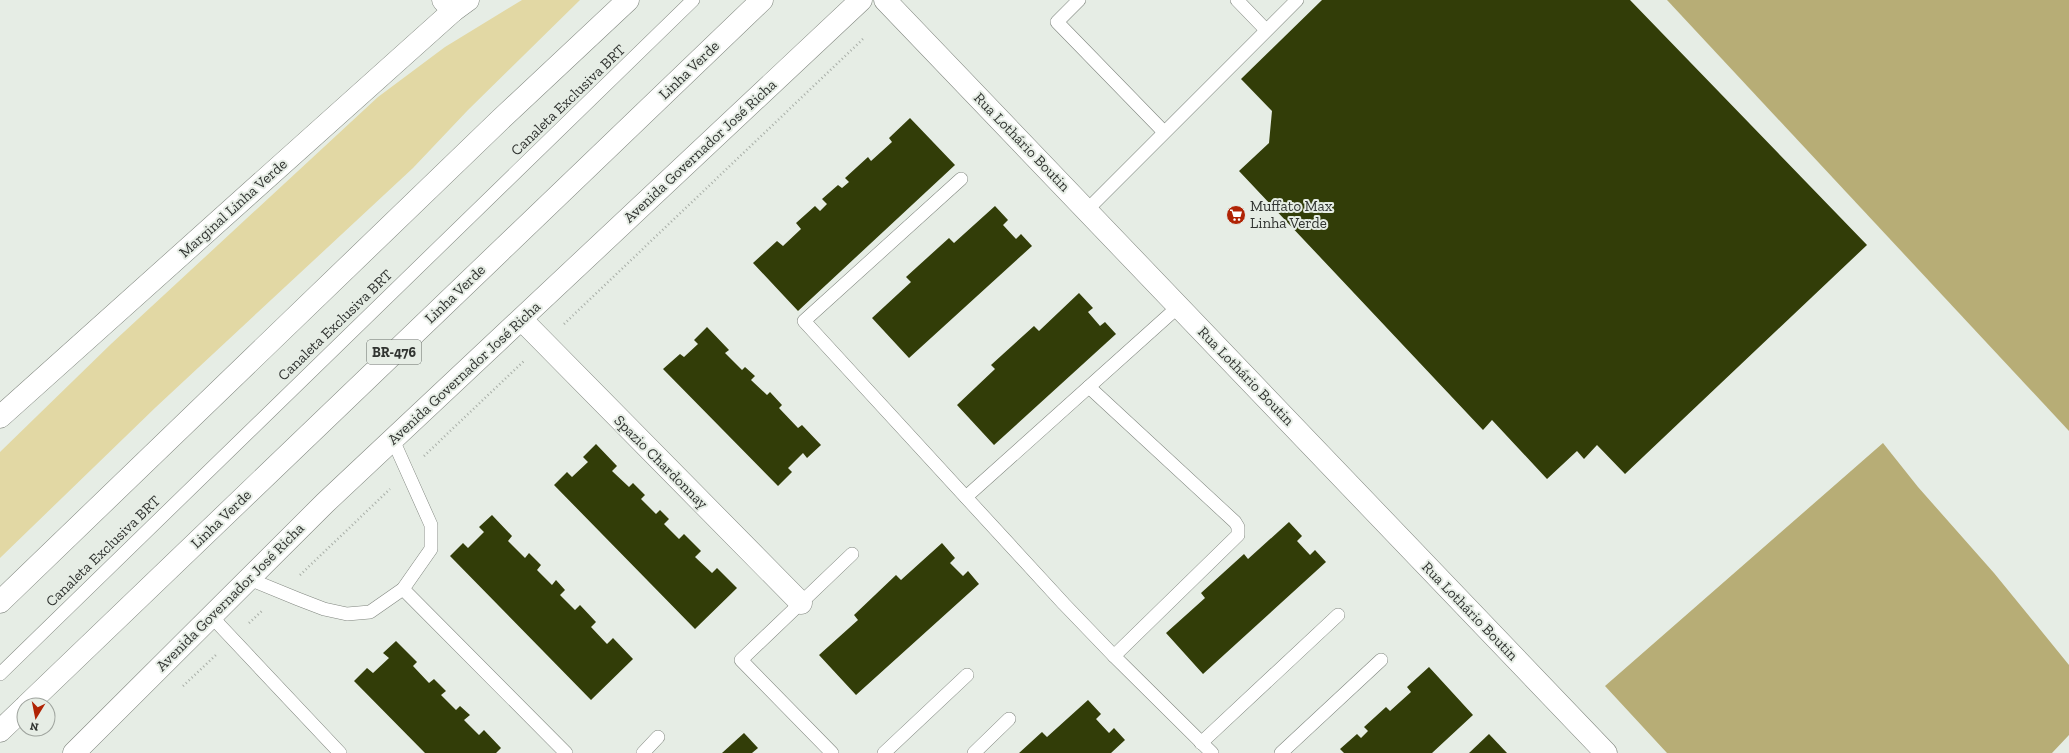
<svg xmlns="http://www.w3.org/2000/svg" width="2069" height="753" font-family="'Zilla Slab',serif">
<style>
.green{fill:#e2d8a4}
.forest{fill:#b7ad76}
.building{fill:#323d08}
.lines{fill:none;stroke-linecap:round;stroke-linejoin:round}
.service-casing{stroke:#80867f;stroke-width:14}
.minor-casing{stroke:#80867f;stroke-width:23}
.secondary-casing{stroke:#80867f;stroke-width:23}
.trunk-casing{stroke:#80867f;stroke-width:23}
.path{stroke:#a7ada6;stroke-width:2.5;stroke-dasharray:1 3;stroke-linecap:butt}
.service{stroke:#fff;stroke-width:13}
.minor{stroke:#fff;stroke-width:22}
.secondary{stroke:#fff;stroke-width:22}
.trunk{stroke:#fff;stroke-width:22}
.labels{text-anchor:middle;stroke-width:4;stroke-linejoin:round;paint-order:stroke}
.shield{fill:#e6ede5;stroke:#676c67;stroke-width:1}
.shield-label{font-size:14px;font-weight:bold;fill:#313431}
.street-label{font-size:15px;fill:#313431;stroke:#e6ede5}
.poi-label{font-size:15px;fill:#313431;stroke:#e6ede5;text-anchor:start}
</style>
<rect width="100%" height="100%" fill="#e6ede5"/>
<path class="green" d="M522 0H580L468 110 413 168 156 407 0 558V452L111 344 378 97 445 47Z"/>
<g class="forest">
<path d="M1667 0H2069V431Z"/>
<path d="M1883 443 1918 487 1994 573 2069 665V735L2052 753H1667L1605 686Z"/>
</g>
<g class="building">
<path d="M1322 0H1630L1867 245 1625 474 1597 445 1584 459 1577 451 1547 479 1492 420 1483 430 1239 171 1269 143 1272 111 1241 79Z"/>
<path d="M910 118 955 165 798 311 753 263 777 241 783 246 801 229 796 223 815 206 820 211 827 204 822 199 838 185 842 188 849 182 845 178 868 157 871 161 892 142 889 138Z"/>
<path d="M995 206 1008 220 1003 225 1016 239 1021 234 1032 246 909 358 872 318 911 282 906 277 949 238 954 243Z"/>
<path d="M1079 293 1093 308 1088 312 1100 326 1105 322 1116 334 994 445 957 405 995 369 991 365 1034 326 1039 331Z"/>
<path d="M707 327 729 350 725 353 742 370 745 367 755 376 751 380 767 395 770 392 782 405 779 408 798 428 802 425 821 445 807 458 803 453 788 468 792 472 778 486 663 369 680 354 684 357 698 344 694 340Z"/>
<path d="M596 444 617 466 612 471 629 487 633 483 645 495 641 499 656 514 660 510 669 519 664 524 679 539 684 534 701 551 695 557 712 573 717 568 737 588 695 629 554 485 567 472 572 477 588 462 583 457Z"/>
<path d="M492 515 512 536 508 541 525 558 529 553 541 565 537 570 552 585 556 580 565 590 560 595 575 610 580 605 596 622 591 627 607 644 613 638 633 659 591 700 450 556 463 543 468 548 484 532 479 527Z"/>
<path d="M1289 522 1302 536 1297 541 1310 555 1315 550 1326 562 1203 674 1166 633 1205 598 1201 593 1244 554 1248 559Z"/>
<path d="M942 543 955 558 950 563 963 576 968 571 979 584 856 695 819 655 858 620 854 615 896 575 901 580Z"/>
<path d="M396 641 417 662 413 666 429 683 434 679 446 691 441 695 456 710 460 706 470 715 464 720 479 735 484 730 501 748 496 753H425L354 681 367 668 373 673 389 658 383 653Z"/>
<path d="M1429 667 1473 715 1432 753H1344L1340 749 1357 734 1361 738 1368 731 1364 727 1386 707 1390 711 1411 692 1407 687Z"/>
<path d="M1088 700 1101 714 1096 719 1109 733 1114 728 1125 740 1111 753H1019L1042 732 1047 737Z"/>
<path d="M744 733 758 748 752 753H722Z"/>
<path d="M1489 734 1507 753H1469Z"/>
</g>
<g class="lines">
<defs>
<g id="service">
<path d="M1079 0 1057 22 1164 132"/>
<path d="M1237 0 1266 30"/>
<path d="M961 179 804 321 1064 604 1114 656 1212 753"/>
<path d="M1087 210 1297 0"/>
<path d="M1089 387 1235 522 1238 527V535L1114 656"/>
<path d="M966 497 1179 306"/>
<path d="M249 579 298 599 324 609 347 614 370 612 403 589 431 549V525L393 440"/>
<path d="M403 589 566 753"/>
<path d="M211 616 340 753"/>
<path d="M0 674 693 0"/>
<path d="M1201 743 1338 615"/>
<path d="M643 753 658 737"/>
<path d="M832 753 741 660 852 554"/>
<path d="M884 753 967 675"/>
<path d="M974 753 1009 719"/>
<path d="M1281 753 1381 660"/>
</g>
<g id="minor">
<path d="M443 0 453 11"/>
<path d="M885 0 1606 753"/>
<path d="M522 320 801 603"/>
</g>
<g id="secondary">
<path d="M0 417 453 11 468 0"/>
<path d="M74 753 325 503 861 0"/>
</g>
<g id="trunk">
<path d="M0 602 500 120 628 0"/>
<path d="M27 705 762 0"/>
<path d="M0 731 24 708"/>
</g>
</defs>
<use href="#service" class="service-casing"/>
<use href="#minor" class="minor-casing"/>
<use href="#secondary" class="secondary-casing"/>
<use href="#trunk" class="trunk-casing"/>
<g class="path">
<path d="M564 324 864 38"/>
<path d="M424 456 525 360"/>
<path d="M300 575 390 489"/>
<path d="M249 623 263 610"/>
<path d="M183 686 217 654"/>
</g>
<use href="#service" class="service"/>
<use href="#minor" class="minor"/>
<use href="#secondary" class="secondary"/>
<use href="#trunk" class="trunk"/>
</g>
<defs>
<symbol id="supermarket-disc" viewBox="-11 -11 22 22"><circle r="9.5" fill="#b02304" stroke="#e6ede5"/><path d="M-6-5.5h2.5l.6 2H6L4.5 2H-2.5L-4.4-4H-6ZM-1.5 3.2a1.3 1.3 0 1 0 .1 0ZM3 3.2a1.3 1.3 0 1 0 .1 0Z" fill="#fff"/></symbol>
</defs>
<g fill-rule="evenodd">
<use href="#supermarket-disc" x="1225" y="204" width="22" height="22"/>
</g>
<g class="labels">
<rect class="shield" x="367" y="340" width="54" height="24" rx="3"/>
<g class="shield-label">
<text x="394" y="357">BR-476</text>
</g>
<g class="street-label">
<text transform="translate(689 70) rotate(-44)" y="5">Linha Verde</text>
<text transform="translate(568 100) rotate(-44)" y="5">Canaleta Exclusiva BRT</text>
<text transform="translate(1022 142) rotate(46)" y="5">Rua Lothário Boutin</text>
<text transform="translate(700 151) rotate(-43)" y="5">Avenida Governador José Richa</text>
<text transform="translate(233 208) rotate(-42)" y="5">Marginal Linha Verde</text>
<text transform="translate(455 294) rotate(-44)" y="5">Linha Verde</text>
<text transform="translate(335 325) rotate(-44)" y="5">Canaleta Exclusiva BRT</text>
<text transform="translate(464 373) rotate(-43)" y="5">Avenida Governador José Richa</text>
<text transform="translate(1246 376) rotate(46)" y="5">Rua Lothário Boutin</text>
<text transform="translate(661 462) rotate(45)" y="5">Spazio Chardonnay</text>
<text transform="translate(221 519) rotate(-44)" y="5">Linha Verde</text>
<text transform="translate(103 551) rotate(-44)" y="5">Canaleta Exclusiva BRT</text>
<text transform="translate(230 597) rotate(-45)" y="5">Avenida Governador José Richa</text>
<text transform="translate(1470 611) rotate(46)" y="5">Rua Lothário Boutin</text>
</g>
<g class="poi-label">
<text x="1250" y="211">Muffato Max<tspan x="1250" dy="17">Linha Verde</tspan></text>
</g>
</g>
<g transform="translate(36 717) rotate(190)"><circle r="19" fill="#e6ede5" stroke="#9ea39d"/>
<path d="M0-3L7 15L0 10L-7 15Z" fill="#b02304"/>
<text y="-6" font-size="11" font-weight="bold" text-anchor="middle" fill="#313431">N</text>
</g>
</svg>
